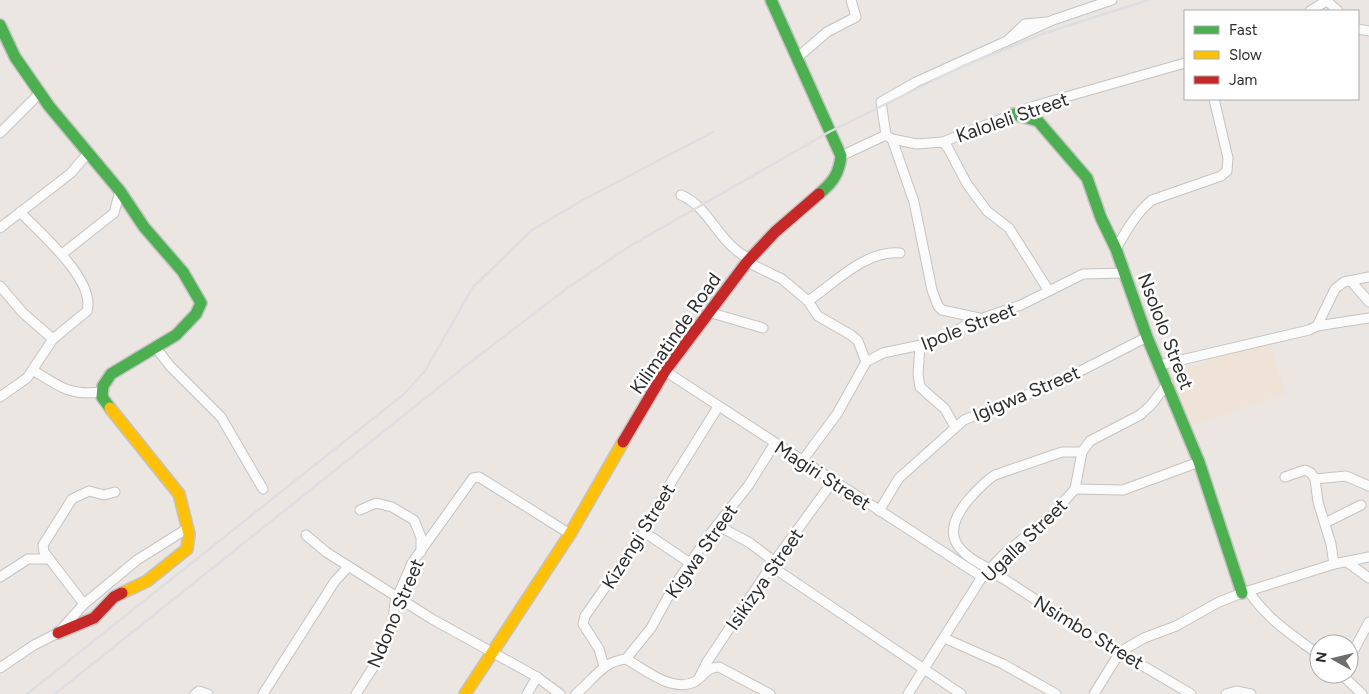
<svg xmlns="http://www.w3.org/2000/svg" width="1369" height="694" font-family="Figtree,sans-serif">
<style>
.education{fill:#eee3d6}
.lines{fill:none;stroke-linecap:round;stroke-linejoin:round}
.street-casing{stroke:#c4c3c3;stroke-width:11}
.fast-casing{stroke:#c4c3c3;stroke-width:14}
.slow-casing{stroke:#c4c3c3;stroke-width:14}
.jam-casing{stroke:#c4c3c3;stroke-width:14}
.street{stroke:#fcfbfb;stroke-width:9}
.fast{stroke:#4caf50;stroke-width:11}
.slow{stroke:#ffc107;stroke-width:11}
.jam{stroke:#c62828;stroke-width:11}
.rail{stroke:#dedee0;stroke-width:2.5}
.labels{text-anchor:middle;stroke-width:5;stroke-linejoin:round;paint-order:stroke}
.street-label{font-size:19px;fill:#2c2c2c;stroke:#fff}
</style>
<rect width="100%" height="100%" fill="#ebe6e2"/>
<path class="education" d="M1268 340 1286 393 1186 428 1168 375Z"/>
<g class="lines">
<defs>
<g id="street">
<path d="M1327 1 1338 11"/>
<path d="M1310 11 1328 0"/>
<path d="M1358 29 1369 31"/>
<path d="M1007 41 1025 24 1047 22"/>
<path d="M797 58 827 32 856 17 851 0"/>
<path d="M0 133 40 93"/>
<path d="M886 135 881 102 916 82 1053 20 1112 0"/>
<path d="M892 139 914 202 932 290 938 306 942 310 979 318"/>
<path d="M943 142 948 148 967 184 987 211 1009 228 1049 291"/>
<path d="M841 156 886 135 892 139 917 144 943 142 1034 106 1185 63"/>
<path d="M681 195C711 208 718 244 750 259"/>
<path d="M0 228 71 173 88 153"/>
<path d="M1116 249C1126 231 1136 213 1152 200L1221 176 1227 171 1228 158 1214 99"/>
<path d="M62 254 114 213 120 191"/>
<path d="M747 262 782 279 808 301 818 316 851 335 858 341 866 362"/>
<path d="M1351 281 1369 302"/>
<path d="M0 286 23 313 53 339"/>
<path d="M808 301C835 283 865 250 900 253"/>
<path d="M708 312 763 328"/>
<path d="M1317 326 1369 318"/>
<path d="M920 347 918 374 920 387 945 409 955 427"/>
<path d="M156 348 170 366 221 417 263 489"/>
<path d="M1160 365 1309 330 1317 326 1335 289 1344 282 1369 277"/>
<path d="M33 370C58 386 70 396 101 392"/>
<path d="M665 371 982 577"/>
<path d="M0 397 27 378 53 339 87 311C96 280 40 233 20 212"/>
<path d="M802 461 837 414 866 362 883 353 935 342 974 321 1021 305 1083 274 1125 273"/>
<path d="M1285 477 1305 470 1311 473 1315 479 1318 502 1331 544 1334 564"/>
<path d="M1315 479 1346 476 1369 486"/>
<path d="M1075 489 1123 490 1199 462"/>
<path d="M360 510 376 503 392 507 414 520 421 537V552"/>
<path d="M879 511 899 478 964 420 1061 381 1147 337"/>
<path d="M1325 523 1361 505"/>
<path d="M717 525 750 543 775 562"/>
<path d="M644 532 690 563"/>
<path d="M306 535 326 552 432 619 537 677 560 694"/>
<path d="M1347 562 1369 578"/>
<path d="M771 566 961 694"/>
<path d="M990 569C954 552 940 533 969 499 977 490 985 481 995 475L1062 452H1082"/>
<path d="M988 571 1004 579 1090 635 1191 694"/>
<path d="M0 577 28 559H48"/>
<path d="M1249 592C1269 621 1291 634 1319 655"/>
<path d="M84 604 44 552 43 545 72 499 89 491 104 495 115 492"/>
<path d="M944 638 1003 664 1056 694"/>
<path d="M626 659 651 628 674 586 710 534 748 486 775 443"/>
<path d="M1349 659 1369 622"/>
<path d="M604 666 599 649 583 624 585 616 644 532 673 479 718 407"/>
<path d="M0 668 34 645 58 633 84 604 137 560 188 528"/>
<path d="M1341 674 1362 694"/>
<path d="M699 678 707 662 771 566 833 481"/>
<path d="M195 694 199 691 208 694"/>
<path d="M263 694 335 581 348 567"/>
<path d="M356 694 374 666 392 629 395 602 412 563 473 478 479 477 570 534"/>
<path d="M527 694 537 677"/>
<path d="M576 694C593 680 603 661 626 659 646 670 673 694 696 681 704 675 708 667 719 667L770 694"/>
<path d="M908 694 982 577 1004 554 1051 516 1075 489 1082 452 1090 441 1140 415 1151 405 1168 383"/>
<path d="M1094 694 1120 652 1144 638 1176 626 1219 602 1242 593 1334 564 1369 557"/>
<path d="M1226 694 1236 691 1251 694"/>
</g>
<g id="fast">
<path d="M771 0 841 156C839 174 833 182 819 194"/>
<path d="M0 25 15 57 49 106 120 191 144 227 183 272 201 303 196 314 176 335 111 374 103 386 102 397 110 408"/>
<path d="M1014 114 1038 121 1087 178 1101 218 1116 249 1147 337 1199 462 1242 593"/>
</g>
<g id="slow">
<path d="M110 408 179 494 189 534 187 549 147 581 122 593"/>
<path d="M465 694 570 534 623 442"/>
</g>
<g id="jam">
<path d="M623 442 665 371 747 262 775 232 819 194"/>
<path d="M58 633 94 618 114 597 122 593"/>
</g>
</defs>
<use href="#street" class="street-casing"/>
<use href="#fast" class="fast-casing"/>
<use href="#slow" class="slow-casing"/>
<use href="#jam" class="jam-casing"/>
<use href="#street" class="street"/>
<use href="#fast" class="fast"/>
<use href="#slow" class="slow"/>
<use href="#jam" class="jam"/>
<g class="rail">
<path d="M27 694 404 394 425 371 473 287 532 230 581 201 713 132"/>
<path d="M55 694 463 368 566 289 630 246 829 132 963 66 1045 33 1148 0"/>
</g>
</g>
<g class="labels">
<g class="street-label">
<text transform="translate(1012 117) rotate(-19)" y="7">Kaloleli Street</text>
<text transform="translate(968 326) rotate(-21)" y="7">Ipole Street</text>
<text transform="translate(1166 331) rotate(69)" y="7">Nsololo Street</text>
<text transform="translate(675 333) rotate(-55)" y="7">Kilimatinde Road</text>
<text transform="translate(1026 393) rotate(-23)" y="7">Igigwa Street</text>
<text transform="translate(823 475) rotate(33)" y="7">Magiri Street</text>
<text transform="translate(638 536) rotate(-58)" y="7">Kizengi Street</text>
<text transform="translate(1024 540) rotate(-44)" y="7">Ugalla Street</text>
<text transform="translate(701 551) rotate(-55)" y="7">Kigwa Street</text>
<text transform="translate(764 579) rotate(-55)" y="7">Isikizya Street</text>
<text transform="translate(395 613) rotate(-67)" y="7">Ndono Street</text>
<text transform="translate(1089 632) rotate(31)" y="7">Nsimbo Street</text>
</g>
</g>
<rect x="1184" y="10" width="175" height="90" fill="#ffffff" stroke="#ababab"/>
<rect x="1194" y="26" width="25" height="8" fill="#4caf50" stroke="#ababab"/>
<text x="1229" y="35" font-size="15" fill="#2c2c2c">Fast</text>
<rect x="1194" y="51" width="25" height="8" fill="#ffc107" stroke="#ababab"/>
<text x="1229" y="60" font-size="15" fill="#2c2c2c">Slow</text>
<rect x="1194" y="76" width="25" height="8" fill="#c62828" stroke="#ababab"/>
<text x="1229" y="85" font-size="15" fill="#2c2c2c">Jam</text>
<g transform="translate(1334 659) rotate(278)"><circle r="24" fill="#ffffff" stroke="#ababab"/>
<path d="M0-4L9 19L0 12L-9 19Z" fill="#6f6d6c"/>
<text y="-8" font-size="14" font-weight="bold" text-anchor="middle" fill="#2c2c2c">N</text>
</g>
</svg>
